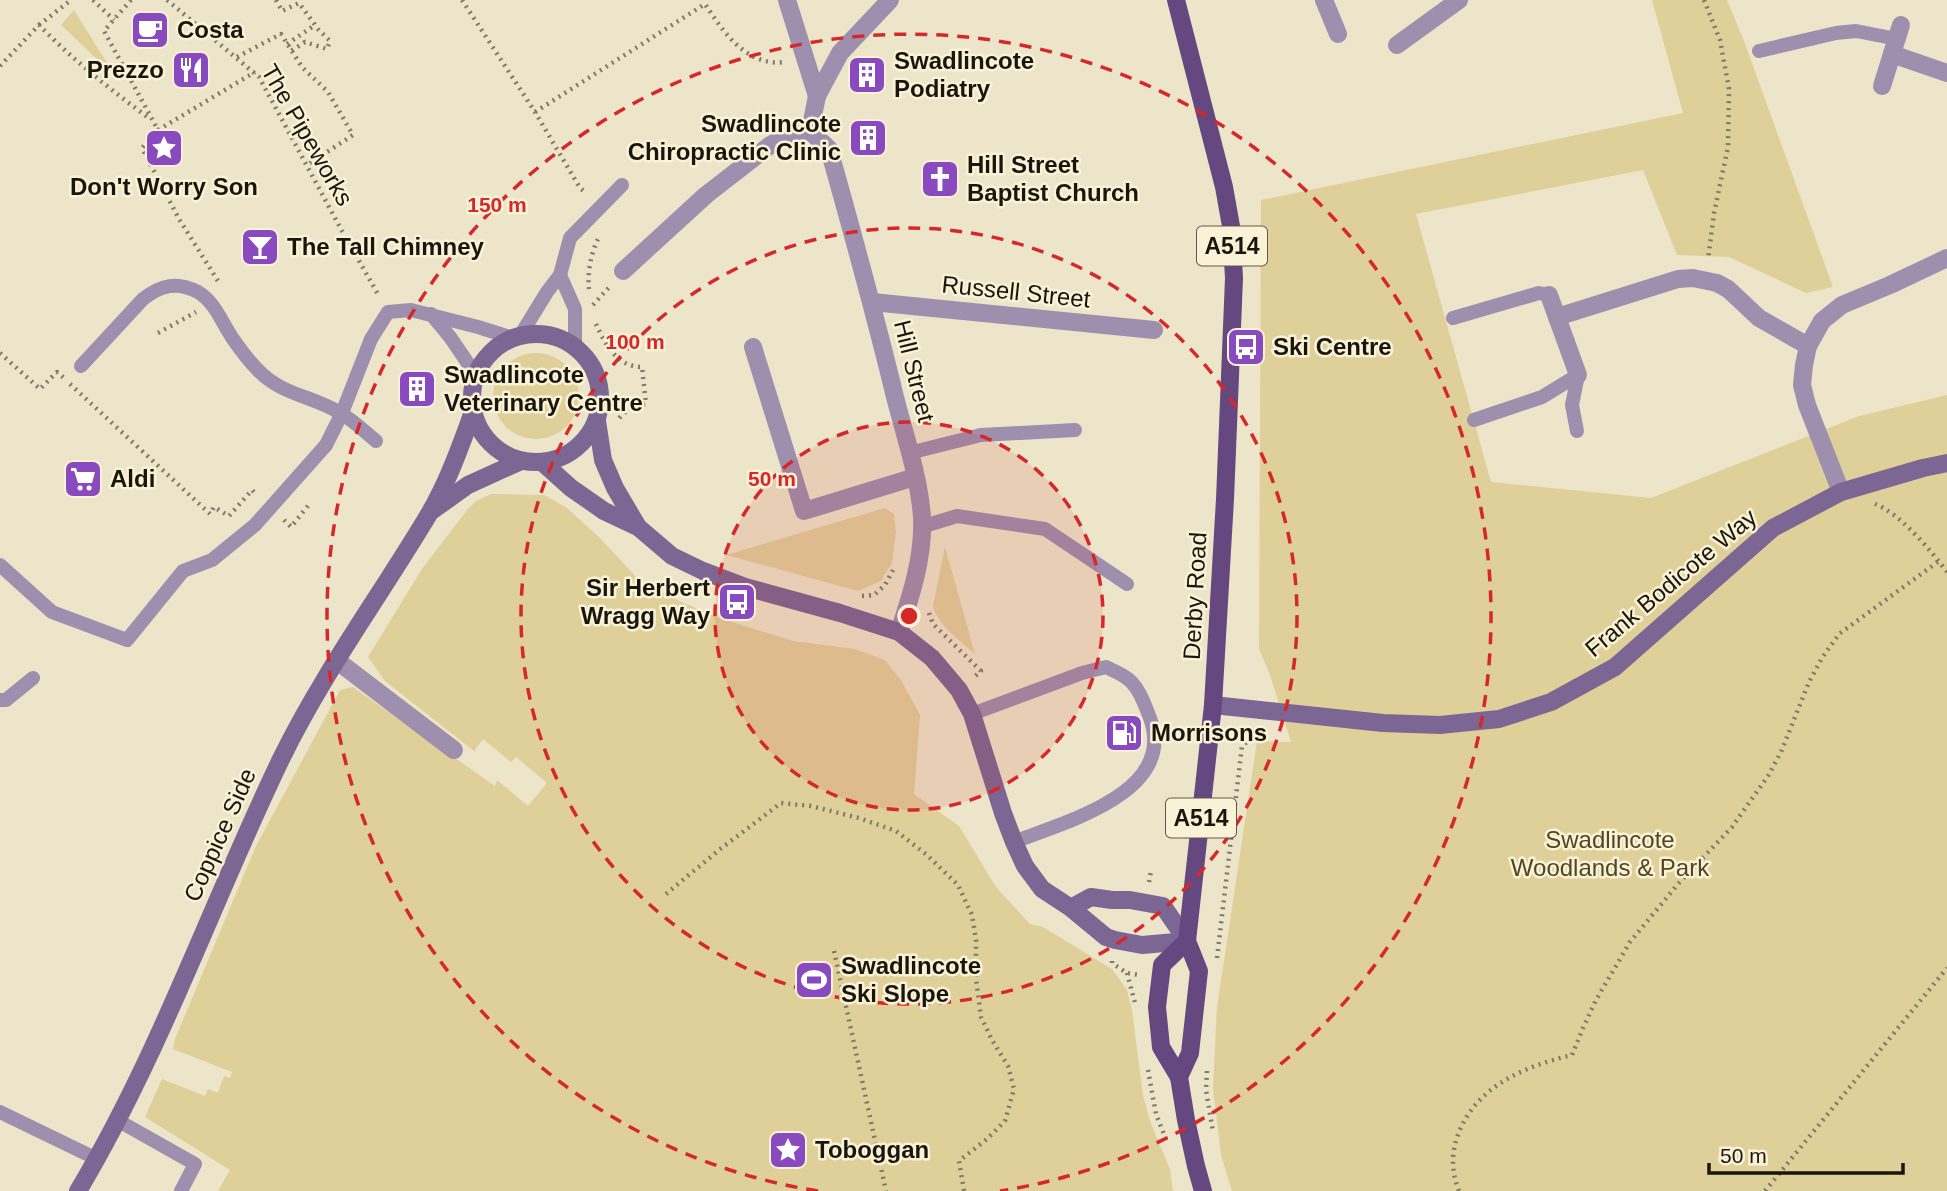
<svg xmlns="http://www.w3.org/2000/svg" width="1947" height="1191" font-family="Arial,sans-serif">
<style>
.green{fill:#dfd09a}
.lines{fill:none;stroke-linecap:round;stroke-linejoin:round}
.path{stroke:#7f7a68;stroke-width:4.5;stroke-dasharray:2 5;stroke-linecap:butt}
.lane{stroke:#9e8faf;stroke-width:14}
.street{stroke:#9e8faf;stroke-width:18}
.secondary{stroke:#7c6693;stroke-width:18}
.primary{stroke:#64487f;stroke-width:18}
.ring{fill:none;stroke:#d62828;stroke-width:3.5;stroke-dasharray:12 9}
.labels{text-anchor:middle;stroke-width:5;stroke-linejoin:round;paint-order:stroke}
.shield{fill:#faf2d7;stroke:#5c594a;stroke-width:2}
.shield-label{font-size:23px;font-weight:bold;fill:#19170d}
.poi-label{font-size:24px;font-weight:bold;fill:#19170d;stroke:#faf2d7;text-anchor:start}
.street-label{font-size:24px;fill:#19170d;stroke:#faf2d7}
.park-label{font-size:24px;fill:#504621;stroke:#faf2d7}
.centre{fill:#d62828;stroke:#faf2d7;stroke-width:3.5}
.ring-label{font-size:21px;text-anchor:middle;font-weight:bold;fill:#d62828;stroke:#faf2d7;stroke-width:5;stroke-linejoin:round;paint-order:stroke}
</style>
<rect width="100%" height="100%" fill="#ece5ca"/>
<g class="green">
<path d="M1652 0H1727L1744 41 1833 287 1806 293 1729 257 1677 255 1643 170 1416 214 1491 482 1651 498 1859 416 1947 395V1191H1232L1221 1155 1213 1088 1217 1007 1257 741 1291 742 1270 675 1259 649 1261 200 1683 113Z"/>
<path d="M74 10 115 76 61 25Z"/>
<circle cx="536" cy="396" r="43"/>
<path d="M491 494 544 495 567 508 600 538 639 580 668 596 719 618 793 641 855 649 885 660 901 680 920 715 914 794 959 826 996 887 1030 924 1043 927 1112 969 1127 990 1132 1010 1143 1095 1150 1121 1170 1169 1173 1191H218L230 1170 145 1117 162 1079 205 1096 208 1089 218 1093 224 1076 230 1078 232 1072 173 1049 175 1039 256 846 340 690 353 687 495 786 497 780 528 806 547 783 516 757 511 762 483 739 474 751 385 681 368 657 422 569 467 510 476 501Z"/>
<path d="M885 508 894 514 896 532 892 563 881 581 858 591 726 555Z"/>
<path d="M945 547 975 654C960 640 938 626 933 606Z"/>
</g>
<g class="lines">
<g class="path">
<path d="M93 0 114 20"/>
<path d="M131 0 104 31 158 130 142 148 179 219 218 281"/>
<path d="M167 0 259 77 342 231 379 296"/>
<path d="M276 0 282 11 299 3 318 29 330 41 327 49 305 42 291 51"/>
<path d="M462 0 535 112 580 188 586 193"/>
<path d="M1704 0 1720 40 1729 89 1728 147 1714 213 1708 260"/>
<path d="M39 25 71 0"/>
<path d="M287 44 315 25"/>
<path d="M237 57 281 34 302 67 328 92 353 135 307 165"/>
<path d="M0 66 39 25C73 60 111 90 150 119"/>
<path d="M535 112 705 4C724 33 747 67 785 62"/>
<path d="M158 130 255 72"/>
<path d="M589 289C587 274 591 253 598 239"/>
<path d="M593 305 611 285"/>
<path d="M596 324C605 344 617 367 642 367L646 404C635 406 625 410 618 420"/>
<path d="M158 333 196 312"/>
<path d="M0 353 40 389 57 372 64 378"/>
<path d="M70 384 210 514 214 507 229 516 252 490 257 495"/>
<path d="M1875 504C1900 513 1931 551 1947 572"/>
<path d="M284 520 291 527 311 502"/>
<path d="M862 596 874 595 885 585 893 570"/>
<path d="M929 613 933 624 981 671 973 678"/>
<path d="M1149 882 1151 871"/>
<path d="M666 894 719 850 781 803 811 806 859 818 896 831 927 855 958 885 972 915 976 940V978L981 1017 992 1040 1008 1066 1014 1089 1005 1121 987 1139 959 1161 964 1191"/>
<path d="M834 951 886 1191"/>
<path d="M1217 958 1242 746 1256 735"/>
<path d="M1112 961V963L1127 973 1140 975"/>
<path d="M1127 973 1135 1003"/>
<path d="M1148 1070 1156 1114 1166 1139"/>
<path d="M1207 1071 1206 1090 1213 1132"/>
<path d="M1459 1191C1451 1171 1451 1152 1459 1132 1478 1085 1526 1066 1572 1055L1583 1028 1596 1000 1630 942 1678 884 1732 827 1768 776 1781 752 1809 682 1822 658 1839 634 1939 561"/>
<path d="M1765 1191 1947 968"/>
</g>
<g class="lane">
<path d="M1759 51 1836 33 1856 31 1897 39"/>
<path d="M560 275 575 309V347"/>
<path d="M431 314 450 337 476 375"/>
<path d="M1453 318 1539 293 1549 295"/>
<path d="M520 336 547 292 560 275 570 238 622 185"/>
<path d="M81 366 143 299C161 285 177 281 198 292 215 302 222 323 233 339 240 349 248 360 257 369 280 395 314 396 342 414 354 421 365 432 376 441"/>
<path d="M1474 420 1542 397 1578 375"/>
<path d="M1577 431 1572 405 1578 375"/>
<path d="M909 453 981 435 1075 430"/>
<path d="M921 527 957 516 1045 529 1127 584"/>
<path d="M0 565 52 612 127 640 183 571 212 560 255 525 326 445 342 413 371 339 388 312 411 310 478 327 513 338"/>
<path d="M0 700H6L33 678"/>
<path d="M972 714 1082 673 1106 667C1112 670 1120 673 1125 677 1138 684 1145 705 1150 718 1178 793 1064 822 1014 842"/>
<path d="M0 1112 97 1159"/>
<path d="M117 1120 195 1164 181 1191"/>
</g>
<g class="street">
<path d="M787 0 817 96"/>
<path d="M1324 0 1338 34"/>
<path d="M1397 45 1459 0"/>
<path d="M1892 54 1947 73"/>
<path d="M1882 86 1901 25"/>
<path d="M810 131 829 149C852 231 875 314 895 397 905 436 919 477 922 517 924 556 911 596 899 632"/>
<path d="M623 271 706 195 769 146 784 137 810 131 817 96 840 53 890 0"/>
<path d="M1549 295 1578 375"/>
<path d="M872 302 1154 330"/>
<path d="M1557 317 1678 279 1693 278 1717 283 1728 289 1759 318 1808 346 1804 365 1802 385 1807 405 1841 492"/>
<path d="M1808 346 1822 321 1842 305 1890 285 1947 258"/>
<path d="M753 347 804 511 915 477"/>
<path d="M336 660 454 750"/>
</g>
<g class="secondary">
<circle cx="536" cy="398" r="64"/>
<path d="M597 421 603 460 615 488 638 527"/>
<path d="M542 462 571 488 604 511 638 527 672 556 703 571 745 587 840 613 899 632 932 658 959 690 972 714 1003 813 1014 842 1025 866 1042 889 1071 908 1106 937 1115 940 1142 945 1187 941 1163 906 1130 900H1112L1091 897 1071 908"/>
<path d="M433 510 468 485 521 461"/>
<path d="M1213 705 1383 723 1440 725 1499 719 1551 702 1615 667 1773 528 1841 492 1923 468 1947 463"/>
<path d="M78 1191C160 1054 212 902 281 759 323 673 380 596 429 514 448 482 460 447 473 412"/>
</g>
<g class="primary">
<path d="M1176 0 1224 187 1231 226 1234 278 1225 499 1213 705 1187 941 1199 971 1190 1053 1179 1077 1186 1120 1196 1166 1203 1191"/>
<path d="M1179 1077 1161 1047 1157 1007 1162 965 1187 941"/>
</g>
</g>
<circle cx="909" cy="616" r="194" fill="#d62828" fill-opacity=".12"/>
<g class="ring">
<circle cx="909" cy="616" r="194"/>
<circle cx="909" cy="616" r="388"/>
<path d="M818 1191A582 582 0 1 1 1000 1191"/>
</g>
<defs>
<symbol id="cafe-square" viewBox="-11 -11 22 22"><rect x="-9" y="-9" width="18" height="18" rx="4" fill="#8949bf" stroke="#faf2d7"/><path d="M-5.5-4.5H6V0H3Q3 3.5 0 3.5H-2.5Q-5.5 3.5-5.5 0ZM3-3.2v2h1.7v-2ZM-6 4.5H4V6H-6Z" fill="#fff"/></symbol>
<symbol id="restaurant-square" viewBox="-11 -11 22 22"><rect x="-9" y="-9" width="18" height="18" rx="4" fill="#8949bf" stroke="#faf2d7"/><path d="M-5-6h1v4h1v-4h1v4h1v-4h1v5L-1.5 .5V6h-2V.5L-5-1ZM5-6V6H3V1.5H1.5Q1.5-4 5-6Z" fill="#fff"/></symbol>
<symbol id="building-square" viewBox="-11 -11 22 22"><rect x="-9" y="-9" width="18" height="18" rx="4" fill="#8949bf" stroke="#faf2d7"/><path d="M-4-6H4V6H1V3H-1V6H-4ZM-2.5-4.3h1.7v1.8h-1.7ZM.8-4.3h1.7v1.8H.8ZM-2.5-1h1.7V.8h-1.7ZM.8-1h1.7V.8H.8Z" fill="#fff"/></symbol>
<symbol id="sight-square" viewBox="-11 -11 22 22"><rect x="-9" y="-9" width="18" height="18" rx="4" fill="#8949bf" stroke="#faf2d7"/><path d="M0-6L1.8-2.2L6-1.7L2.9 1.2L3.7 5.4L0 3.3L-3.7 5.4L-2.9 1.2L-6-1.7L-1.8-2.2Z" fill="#fff"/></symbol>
<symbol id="church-square" viewBox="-11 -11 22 22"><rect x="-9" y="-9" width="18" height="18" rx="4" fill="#8949bf" stroke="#faf2d7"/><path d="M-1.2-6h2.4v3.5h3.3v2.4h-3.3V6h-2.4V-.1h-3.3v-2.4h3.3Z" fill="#fff"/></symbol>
<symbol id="bar-square" viewBox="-11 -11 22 22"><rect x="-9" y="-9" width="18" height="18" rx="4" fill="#8949bf" stroke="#faf2d7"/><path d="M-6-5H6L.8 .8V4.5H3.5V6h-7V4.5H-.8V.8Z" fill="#fff"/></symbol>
<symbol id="bus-square" viewBox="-11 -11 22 22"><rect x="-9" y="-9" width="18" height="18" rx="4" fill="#8949bf" stroke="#faf2d7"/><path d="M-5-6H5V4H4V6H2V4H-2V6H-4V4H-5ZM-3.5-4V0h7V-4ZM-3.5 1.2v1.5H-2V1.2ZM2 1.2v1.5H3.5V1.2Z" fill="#fff"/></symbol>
<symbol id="supermarket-square" viewBox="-11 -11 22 22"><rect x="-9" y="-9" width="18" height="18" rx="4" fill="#8949bf" stroke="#faf2d7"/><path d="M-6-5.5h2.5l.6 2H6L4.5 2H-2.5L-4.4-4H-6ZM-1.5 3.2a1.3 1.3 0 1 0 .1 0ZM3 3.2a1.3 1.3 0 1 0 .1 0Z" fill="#fff"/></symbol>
<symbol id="fuel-square" viewBox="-11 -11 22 22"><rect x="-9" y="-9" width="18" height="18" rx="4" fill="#8949bf" stroke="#faf2d7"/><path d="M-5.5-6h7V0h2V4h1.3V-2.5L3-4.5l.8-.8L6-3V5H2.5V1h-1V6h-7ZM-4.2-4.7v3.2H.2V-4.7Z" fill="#fff"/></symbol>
<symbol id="stadium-square" viewBox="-11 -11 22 22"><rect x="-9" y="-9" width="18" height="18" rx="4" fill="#8949bf" stroke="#faf2d7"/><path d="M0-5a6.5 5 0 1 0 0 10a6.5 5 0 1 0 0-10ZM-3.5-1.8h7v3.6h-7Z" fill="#fff"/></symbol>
</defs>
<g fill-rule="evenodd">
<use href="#cafe-square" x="128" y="8" width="44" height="44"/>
<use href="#restaurant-square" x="169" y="48" width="44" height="44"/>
<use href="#building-square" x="845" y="53" width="44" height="44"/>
<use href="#building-square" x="846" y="116" width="44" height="44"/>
<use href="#sight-square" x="142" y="126" width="44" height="44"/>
<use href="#church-square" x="918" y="157" width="44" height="44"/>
<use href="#bar-square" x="238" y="225" width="44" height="44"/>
<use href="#bus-square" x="1224" y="325" width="44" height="44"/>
<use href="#building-square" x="395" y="367" width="44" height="44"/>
<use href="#supermarket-square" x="61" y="457" width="44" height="44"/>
<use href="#bus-square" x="715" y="580" width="44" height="44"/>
<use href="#fuel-square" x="1102" y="711" width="44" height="44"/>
<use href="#stadium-square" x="792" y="958" width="44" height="44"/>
<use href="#sight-square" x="766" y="1128" width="44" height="44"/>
</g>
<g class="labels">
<g class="shield">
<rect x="1197" y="226.5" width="70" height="39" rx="5"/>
<rect x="1166" y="798.5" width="70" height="39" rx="5"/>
</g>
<g class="shield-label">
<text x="1232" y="254">A514</text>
<text x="1201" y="826">A514</text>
</g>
<g class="poi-label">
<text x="177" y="38">Costa</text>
<text x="894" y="69">Swadlincote<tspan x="894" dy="28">Podiatry</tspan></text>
<text x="164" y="78" text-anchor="end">Prezzo</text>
<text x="841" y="132" text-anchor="end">Swadlincote<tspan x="841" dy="28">Chiropractic Clinic</tspan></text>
<text x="967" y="173">Hill Street<tspan x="967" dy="28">Baptist Church</tspan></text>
<text x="164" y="195" text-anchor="middle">Don't Worry Son</text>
<text x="287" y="255">The Tall Chimney</text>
<text x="1273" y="355">Ski Centre</text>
<text x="444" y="383">Swadlincote<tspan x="444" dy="28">Veterinary Centre</tspan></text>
<text x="110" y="487">Aldi</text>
<text x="710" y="596" text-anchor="end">Sir Herbert<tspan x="710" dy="28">Wragg Way</tspan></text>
<text x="1151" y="741">Morrisons</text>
<text x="841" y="974">Swadlincote<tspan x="841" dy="28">Ski Slope</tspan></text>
<text x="815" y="1158">Toboggan</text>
</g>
<g class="street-label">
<text transform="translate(307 135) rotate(60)" y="8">The Pipeworks</text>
<text transform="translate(1016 292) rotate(6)" y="8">Russell Street</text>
<text transform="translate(914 371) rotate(76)" y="8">Hill Street</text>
<text transform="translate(1671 583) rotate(-40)" y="8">Frank Bodicote Way</text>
<text transform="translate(1195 596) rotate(-87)" y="8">Derby Road</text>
<text transform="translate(220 835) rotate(-66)" y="8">Coppice Side</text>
</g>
<g class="park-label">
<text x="1610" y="848">Swadlincote<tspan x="1610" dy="28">Woodlands &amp; Park</tspan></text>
</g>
</g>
<circle cx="909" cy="616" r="10" class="centre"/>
<g class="ring-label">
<text x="497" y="212">150 m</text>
<text x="635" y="349">100 m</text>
<text x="772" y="486">50 m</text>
</g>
<path d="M1709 1163v10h194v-10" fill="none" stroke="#19170d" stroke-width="3.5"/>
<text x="1720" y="1163" font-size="21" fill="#19170d" stroke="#faf2d7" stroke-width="5" paint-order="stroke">50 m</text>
</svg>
